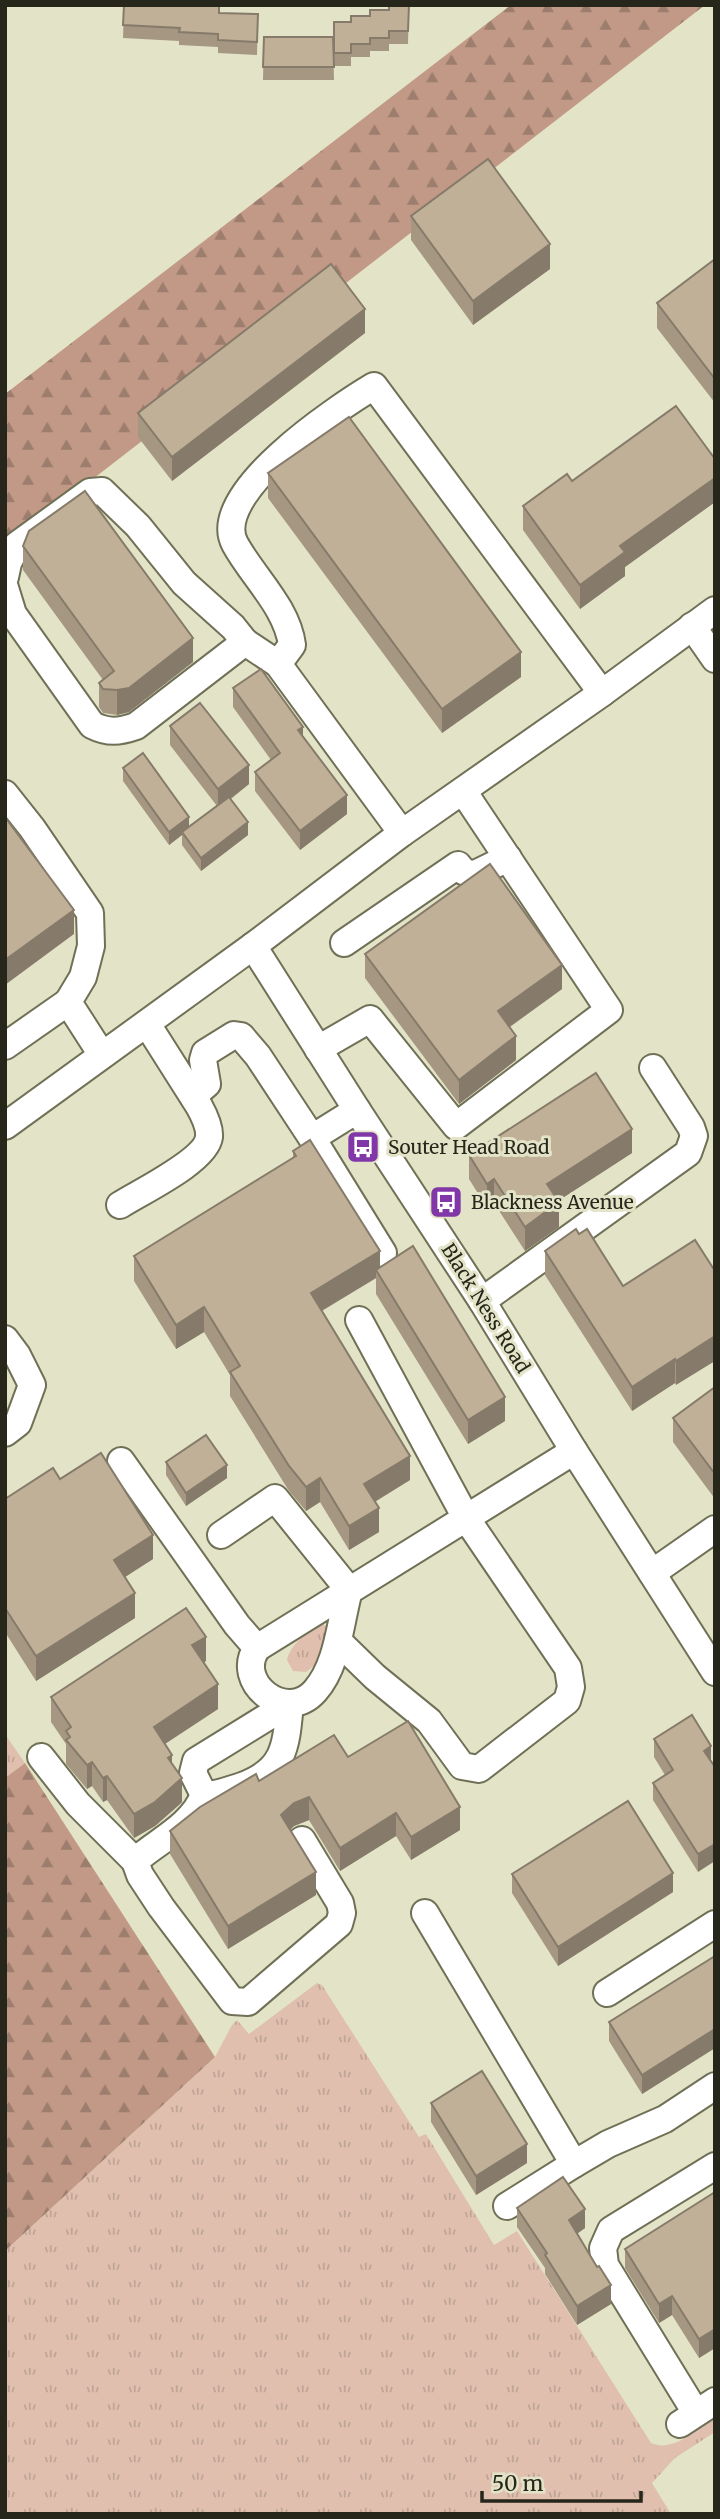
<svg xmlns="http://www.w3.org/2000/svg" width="720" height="2519" font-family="Merriweather,serif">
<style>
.grass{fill:url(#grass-tufts)}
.forest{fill:url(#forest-firs)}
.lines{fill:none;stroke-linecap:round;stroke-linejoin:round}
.minor-casing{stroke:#6f7056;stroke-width:30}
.minor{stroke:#fff;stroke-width:26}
.wall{fill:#a59782}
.shaded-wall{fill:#867b6a}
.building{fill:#c0b097;stroke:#867b6a;stroke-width:2}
.labels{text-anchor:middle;stroke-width:6;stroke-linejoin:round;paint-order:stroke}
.poi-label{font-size:19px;fill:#26261b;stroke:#e3e4c7;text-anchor:start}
.street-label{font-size:19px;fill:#26261b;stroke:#e3e4c7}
</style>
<defs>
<pattern id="grass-tufts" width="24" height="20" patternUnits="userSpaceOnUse" patternTransform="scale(1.75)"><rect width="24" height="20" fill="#e0bfaf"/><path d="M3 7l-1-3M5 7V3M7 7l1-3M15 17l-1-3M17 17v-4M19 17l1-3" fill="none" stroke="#c0a496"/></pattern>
<pattern id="forest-firs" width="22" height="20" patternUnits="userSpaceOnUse" patternTransform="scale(1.75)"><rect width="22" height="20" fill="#c19986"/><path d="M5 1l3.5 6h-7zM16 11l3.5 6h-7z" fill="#9d7d6d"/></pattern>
</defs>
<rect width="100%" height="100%" fill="#e3e4c7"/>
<g class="grass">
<path d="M322 1623 328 1628V1633L314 1666 306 1672 293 1671 287 1660C289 1646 310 1628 322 1623Z"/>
<path d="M5 1734 25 1763 5 1778Z"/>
<path d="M317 1983 322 1985 419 2137 426 2134 494 2245 517 2231 651 2443C672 2453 698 2429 715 2419V2432L675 2458 652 2483 671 2514H5V2251L215 2057 232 2025 237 2020 249 2034Z"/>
</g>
<g class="forest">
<path d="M511 5H705L5 547V394Z"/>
<path d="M25 1763 215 2057 5 2251V1778Z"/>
</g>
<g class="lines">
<defs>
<g id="minor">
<path d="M5 577 8 563 17 545 90 492 102 491 138 526 184 583 233 627 245 642 278 664 402 833"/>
<path d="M5 588 13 614 92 725C108 733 119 732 136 726L245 642"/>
<path d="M692 626 715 659"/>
<path d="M278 664 292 645C287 607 253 577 235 544 208 494 337 408 374 386L602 693"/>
<path d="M5 794 32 828 90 913 91 946 83 977 68 1002 102 1055"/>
<path d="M344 943 458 865 463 871 473 875 508 858"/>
<path d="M253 946 357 1110 482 1301 574 1451 715 1672"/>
<path d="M5 1046 68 1002"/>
<path d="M318 1049 370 1019 456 1126 609 1010 463 791"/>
<path d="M193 1096 207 1084 203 1060 205 1053 234 1035 241 1036 258 1056 312 1138"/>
<path d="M357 1110 312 1138 383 1253"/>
<path d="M5 1126 253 946 402 833 602 693 715 610"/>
<path d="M120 1205C140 1192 206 1161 209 1137 210 1127 204 1115 199 1106L147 1024"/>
<path d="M482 1301 688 1153 694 1136 691 1127 653 1068"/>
<path d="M5 1339 17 1355 32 1385 18 1423 5 1433"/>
<path d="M121 1461 237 1625 257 1648"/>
<path d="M221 1535 275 1498 349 1590"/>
<path d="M652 1573 715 1529"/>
<path d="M349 1590C340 1623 338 1665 315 1691 286 1724 233 1682 257 1648L574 1451"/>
<path d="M338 1641 375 1677 429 1721 462 1766 479 1769 567 1701 571 1687 568 1668 466 1518 359 1320"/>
<path d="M290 1703C286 1745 286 1770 242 1786 229 1790 218 1795 204 1795L193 1773 196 1761Z"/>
<path d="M41 1757 78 1804 135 1861"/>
<path d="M204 1795C192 1826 159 1840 135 1861L140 1875 161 1907 232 2001 248 2002 339 1924 342 1913 340 1903 302 1840"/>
<path d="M425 1913 574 2164 608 2144 665 2119 715 2086"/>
<path d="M607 1993 715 1924"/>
<path d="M507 2206 574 2164"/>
<path d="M696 2413 605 2265 603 2248 611 2230 715 2166"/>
<path d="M680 2424 715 2401"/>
</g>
</defs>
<use href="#minor" class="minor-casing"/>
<use href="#minor" class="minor"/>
</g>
<g class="wall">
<path d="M124 5 219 13 258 14 257 55 218 53V47L179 45V41L123 38Z"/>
<path d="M409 5 408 44H389V51H370V57H351V66H334V22H351Z"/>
<path d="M264 37H333L334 80H263Z"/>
<path d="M411 216 550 269 473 325 411 240Z"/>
<path d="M715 259V403L657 328V303Z"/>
<path d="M365 333 172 481 138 437V413Z"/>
<path d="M715 459V502L625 567V576L580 609 523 530V506L572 481Z"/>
<path d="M268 473 521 677 442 733 268 498Z"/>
<path d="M23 546 193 662 129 712 117 715 103 713 99 707V683L103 680 23 570Z"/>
<path d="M233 688 303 737 347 814 300 850 255 791V772L271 760 233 707Z"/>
<path d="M170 726 249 784 231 799 248 835 201 871 182 845V835L169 845 123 781V768L189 826 217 806 170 745Z"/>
<path d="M365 954 562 989 510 1027 516 1060 459 1104 365 978Z"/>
<path d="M293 1151 380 1267 505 1421 468 1444 376 1294V1278L322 1311 410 1480 375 1502 379 1532 349 1550 320 1502 306 1511 289 1491 230 1396V1375L204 1332 176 1349 134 1281V1256L293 1158Z"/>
<path d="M632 1153 558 1201 559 1227 525 1251 494 1203 487 1208 469 1179V1155Z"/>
<path d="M579 1234 623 1286 695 1240 676 1385 675 1383 632 1411 545 1275V1251Z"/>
<path d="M715 1387V1499L673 1442V1418Z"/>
<path d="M166 1462 227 1478 186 1506 166 1475Z"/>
<path d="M60 1479 153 1559 125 1577 135 1618 36 1681 5 1632V1499Z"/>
<path d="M206 1661 204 1662 218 1709 165 1744 172 1765 182 1802 155 1826 134 1838 107 1800 103 1802 92 1786 87 1789 66 1764V1744L51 1722V1697Z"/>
<path d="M654 1739 711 1746 698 1872 653 1800V1783L665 1775 654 1757Z"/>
<path d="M348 1757 460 1830 411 1860 396 1836 340 1871 309 1820 294 1826 290 1830 316 1895 228 1949 170 1854V1831L259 1781Z"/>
<path d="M512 1874 673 1892 558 1966 512 1893Z"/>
<path d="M715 1956V2048L642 2094 609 2041V2022Z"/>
<path d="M431 2103 527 2163 476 2195 431 2122Z"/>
<path d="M715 2192V2348L699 2358 672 2315 659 2323 625 2268V2249Z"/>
<path d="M517 2208 585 2228 577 2234 611 2304 577 2325 545 2274V2268L517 2227Z"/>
</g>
<g class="shaded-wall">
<path d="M550 244V269L473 325V301Z"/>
<path d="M365 309V333L172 481V457Z"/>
<path d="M715 478V502L625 567V576L580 609V585L620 546Z"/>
<path d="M193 638V662L129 712 117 715V690Z"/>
<path d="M521 652V677L442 733V709Z"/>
<path d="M303 727V746L298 730Z"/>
<path d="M249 765V784L218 808V789Z"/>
<path d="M347 795V814L300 850V831Z"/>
<path d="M189 817V830L182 832V835L169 845V832Z"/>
<path d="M248 822V835L201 871V858Z"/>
<path d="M74 910V934L5 985V960Z"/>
<path d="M562 965V989L498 1035V1011Z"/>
<path d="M516 1036V1060L459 1104V1080Z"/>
<path d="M632 1129V1153L547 1208V1184Z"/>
<path d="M494 1179V1203L487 1208V1184Z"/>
<path d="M559 1202V1227L525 1251V1227Z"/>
<path d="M380 1251V1275L376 1270V1278L311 1317V1293Z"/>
<path d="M204 1307V1332L176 1349V1325Z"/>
<path d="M715 1336V1361L676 1385V1361Z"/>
<path d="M675 1359V1383L632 1411V1387Z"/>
<path d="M505 1397V1421L468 1444V1420Z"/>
<path d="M410 1456V1480L364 1508V1484Z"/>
<path d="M227 1465V1478L186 1506V1493Z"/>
<path d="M320 1478V1502L306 1511V1487Z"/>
<path d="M379 1508V1532L349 1550V1526Z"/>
<path d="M153 1535V1559L114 1584V1560Z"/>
<path d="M135 1593V1618L36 1681V1656Z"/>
<path d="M206 1637V1661L192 1670V1645Z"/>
<path d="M218 1684V1709L154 1751V1727Z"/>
<path d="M711 1746V1764L704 1751Z"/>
<path d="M172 1755V1779L168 1758Z"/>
<path d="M92 1762V1786L87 1789V1765Z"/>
<path d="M107 1776V1800L103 1802V1778Z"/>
<path d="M182 1778V1802L179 1805 155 1826 134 1838V1814Z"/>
<path d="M309 1797V1820L294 1826 281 1838V1815L294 1803Z"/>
<path d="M460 1807V1830L411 1860V1837Z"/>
<path d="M396 1813V1836L340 1871V1848Z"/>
<path d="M715 1844V1861L698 1872V1854Z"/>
<path d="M316 1872V1895L228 1949V1926Z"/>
<path d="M673 1873V1892L558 1966V1947Z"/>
<path d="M715 2029V2048L642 2094V2075Z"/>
<path d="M527 2144V2163L476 2195V2176Z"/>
<path d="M585 2209V2228L569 2239V2220Z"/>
<path d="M611 2285V2304L577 2325V2306Z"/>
<path d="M672 2296V2315L659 2323V2304Z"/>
<path d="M715 2329V2348L699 2358V2339Z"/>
</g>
<g class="building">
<path d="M124 5 219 6V13L258 14 257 42 218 40V34L179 32 180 28 123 25Z"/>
<path d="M389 5H409L408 31H389V38H370V44H351V53H334V22H351V16H370V10H389Z"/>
<path d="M264 37H333L334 67H263Z"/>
<path d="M488 159 550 244 473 301 411 216Z"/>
<path d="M715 259V379L657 303Z"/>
<path d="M331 264 365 309 172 457 138 413Z"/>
<path d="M676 406 715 459V478L620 546 625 552 580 585 523 506 567 474 572 481Z"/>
<path d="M349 417 521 652 442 709 268 473Z"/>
<path d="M85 491 193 638 129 688 117 690 103 689 99 683 114 671 23 546 29 531Z"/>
<path d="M261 669 303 727 298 730 347 795 300 831 255 772 280 753 233 688Z"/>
<path d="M200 703 249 765 218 789 170 726Z"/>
<path d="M143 753 189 817 169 832 123 768Z"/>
<path d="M229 797 248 822 201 858 182 832Z"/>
<path d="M5 817 74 910 5 960Z"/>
<path d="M490 864 562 965 498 1011 516 1036 459 1080 365 954Z"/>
<path d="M596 1073 632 1129 547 1184 559 1202 525 1227 494 1179 487 1184 469 1155Z"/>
<path d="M310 1140 380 1251 311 1293 410 1456 364 1484 379 1508 349 1526 320 1478 306 1487 289 1466 230 1372 240 1366 204 1307 176 1325 134 1256 296 1156 293 1151Z"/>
<path d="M576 1229 579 1234 587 1229 623 1286 695 1240 715 1271V1336L676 1361 675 1359 632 1387 545 1251Z"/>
<path d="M413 1246 505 1397 468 1420 376 1270Z"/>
<path d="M715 1387V1474L673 1418Z"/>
<path d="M206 1435 227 1465 186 1493 166 1462Z"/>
<path d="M101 1453 153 1535 114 1560 135 1593 36 1656 5 1608V1499L53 1468 60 1479Z"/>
<path d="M186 1608 206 1637 192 1645 218 1684 154 1727 172 1755 168 1758 182 1778 155 1802 134 1814 107 1776 103 1778 92 1762 87 1765 66 1740 70 1737 66 1731 71 1727 51 1697Z"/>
<path d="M692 1715 711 1746 704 1751 715 1767V1844L698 1854 653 1783 673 1770 654 1739Z"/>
<path d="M408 1721 460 1807 411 1837 396 1813 340 1848 309 1797 294 1803 281 1815 316 1872 228 1926 170 1831 200 1807 256 1774 259 1781 334 1735 348 1757Z"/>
<path d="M628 1801 673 1873 558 1947 512 1874Z"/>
<path d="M715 1956V2029L642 2075 609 2022Z"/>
<path d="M482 2071 527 2144 476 2176 431 2103Z"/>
<path d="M563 2177 585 2209 569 2220 597 2267 599 2266 611 2285 577 2306 545 2255 547 2253 517 2208Z"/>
<path d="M715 2192V2329L699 2339 672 2296 659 2304 625 2249Z"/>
</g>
<defs>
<symbol id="bus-square" viewBox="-11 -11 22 22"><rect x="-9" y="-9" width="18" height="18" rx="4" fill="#8137a8" stroke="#e3e4c7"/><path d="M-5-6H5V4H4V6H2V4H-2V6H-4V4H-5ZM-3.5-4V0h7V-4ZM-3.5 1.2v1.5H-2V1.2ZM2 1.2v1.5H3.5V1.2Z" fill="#fff"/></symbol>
</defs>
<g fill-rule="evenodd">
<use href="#bus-square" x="344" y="1128" width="38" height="38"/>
<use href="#bus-square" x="427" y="1183" width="38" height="38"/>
</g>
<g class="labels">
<g class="poi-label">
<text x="388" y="1154">Souter Head Road</text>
<text x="471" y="1209">Blackness Avenue</text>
</g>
<g class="street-label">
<text transform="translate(486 1308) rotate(58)" y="7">Black Ness Road</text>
</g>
</g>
<rect width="720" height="2519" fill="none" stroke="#26261b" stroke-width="14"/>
<path d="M482 2491v10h159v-10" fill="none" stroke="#26261b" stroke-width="3.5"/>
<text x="492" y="2491" font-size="21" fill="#26261b" stroke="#e3e4c7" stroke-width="5" paint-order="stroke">50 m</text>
</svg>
